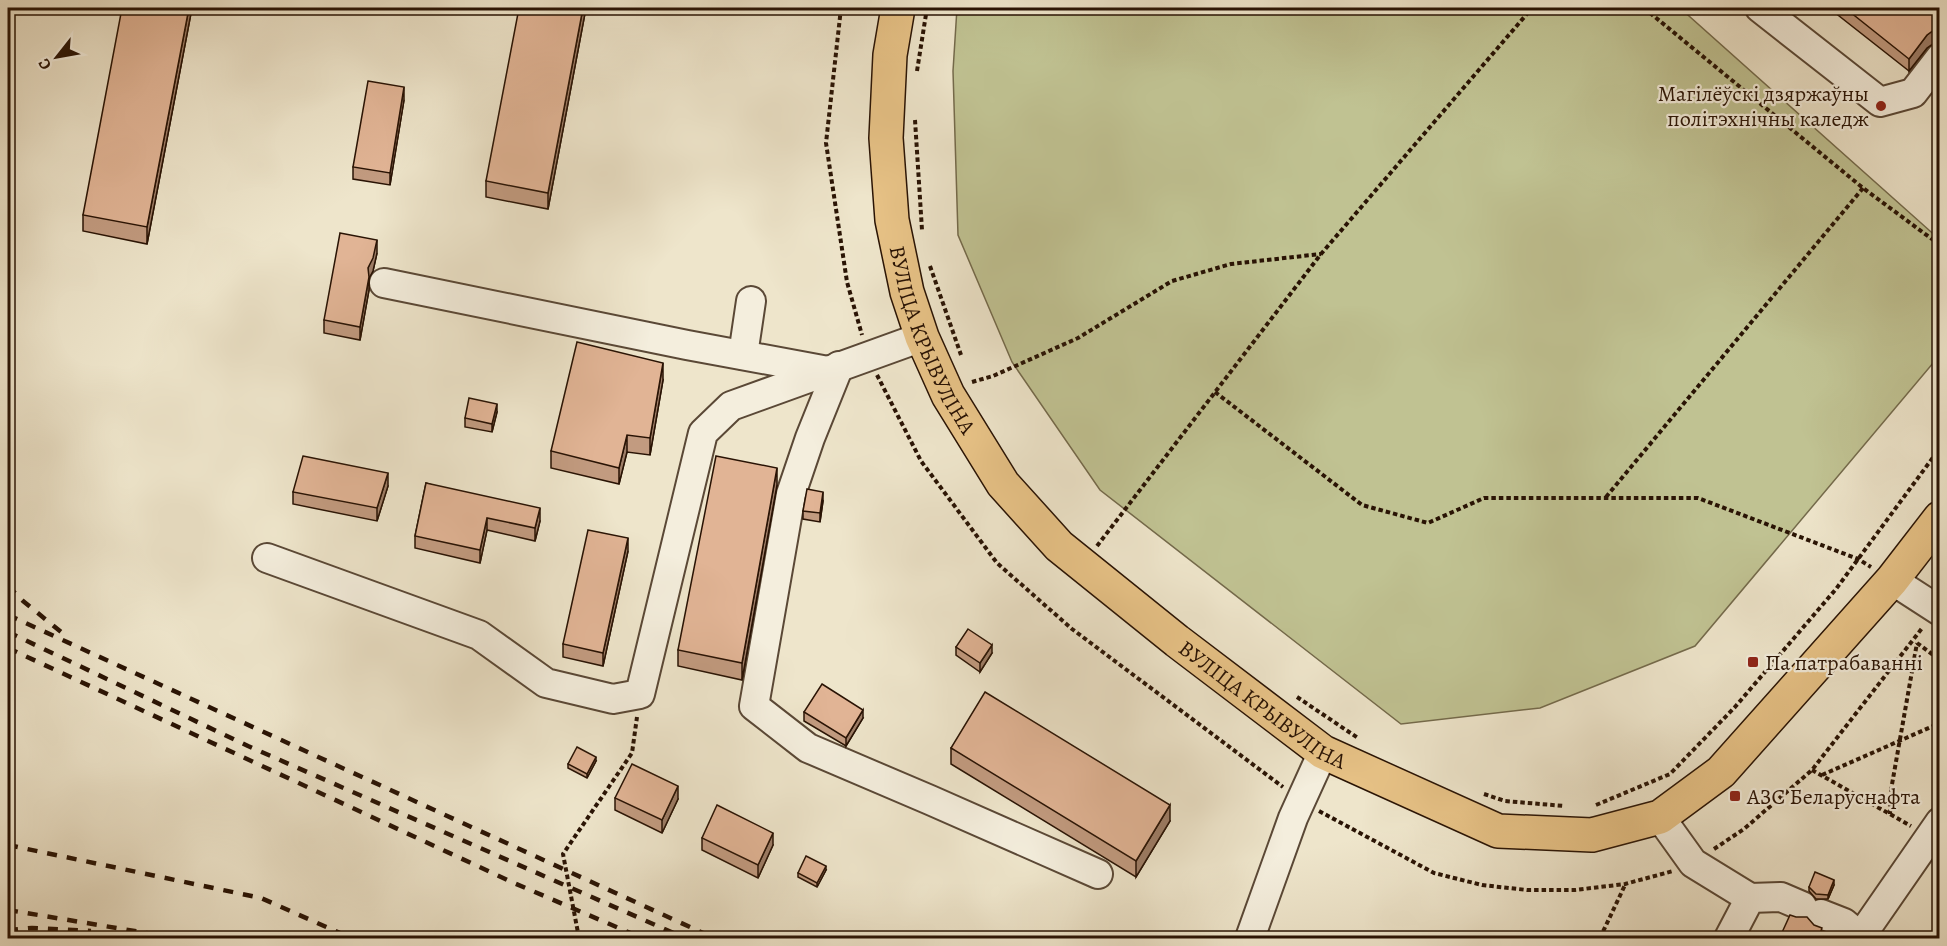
<svg xmlns="http://www.w3.org/2000/svg" width="1947" height="946" font-family="Alegreya,serif">
<style>
.green{fill:#c0c292;stroke:#746a4b;stroke-width:1.5}
.lines{fill:none;stroke-linecap:round;stroke-linejoin:round}
.minor-casing{stroke:#5a4836;stroke-width:32}
.major-casing{stroke:#291304;stroke-width:36}
.path{stroke:#291304;stroke-width:4;stroke-dasharray:4.5 3;stroke-linecap:butt}
.minor{stroke:#f4eedd;stroke-width:28}
.major{stroke:#e7c286;stroke-width:33}
.rail{stroke:#291304;stroke-width:4.5;stroke-dasharray:10 10;stroke-linecap:butt}
.wall{fill:#c29b80;stroke:#291304;stroke-width:1.5}
.shaded-wall{fill:#9e7e68;stroke:#291304;stroke-width:1.5}
.building{fill:#e1b495;stroke:#291304;stroke-width:1.5}
.poi-dot{fill:#8f2418;stroke:#f4eedd;stroke-width:2}
.labels{text-anchor:middle;stroke-width:4.5;stroke-linejoin:round;paint-order:stroke}
.poi-label{font-size:22px;fill:#291304;stroke:#f4eedd;text-anchor:start}
.street-label{font-size:22px;fill:#291304;stroke:#f4eedd}
</style>
<rect width="100%" height="100%" fill="#eee5cb"/>
<filter id="stains"><feTurbulence type="fractalNoise" baseFrequency=".00333" numOctaves="4"/><feColorMatrix values="0 0 0 0 .2 0 0 0 0 .09 0 0 0 0 .02 0 0 0 .5 -.17"/></filter>
<radialGradient id="worn" r=".72"><stop offset=".6" stop-color="#630" stop-opacity="0"/><stop offset="1" stop-color="#630" stop-opacity=".3"/></radialGradient>
<path class="green" d="M957 8H1680L1939 239V356L1695 646 1540 708 1401 724 1100 490 1012 362 958 235 953 71Z"/>
<g class="lines">
<defs>
<g id="minor">
<path d="M1760 8 1880 102 1913 93 1940 58"/>
<path d="M384 283 687 345 828 371"/>
<path d="M743 355 751 301"/>
<path d="M839 366 810 438 791 494 754 706 808 748 930 800 1098 874"/>
<path d="M267 558 479 635 546 683 613 699 640 694 703 433 731 406 922 337"/>
<path d="M1892 580 1940 611"/>
<path d="M1660 817 1693 863 1750 898"/>
<path d="M1821 914 1844 923 1862 938"/>
<path d="M1861 936 1940 822"/>
<path d="M1250 938 1293 818 1323 752"/>
<path d="M1729 938 1750 898 1781 897 1802 906"/>
</g>
<g id="major">
<path id="s1" d="M898 8 890 55 886 138 892 220 907 292 922 337 948 395 1003 484 1059 546 1177 641 1323 752 1498 831 1592 835 1660 817 1721 772 1892 580 1940 518"/>
</g>
</defs>
<use href="#minor" class="minor-casing"/>
<use href="#major" class="major-casing"/>
<g class="path">
<path d="M841 8 826 143 847 282 862 335"/>
<path d="M1644 8 1863 188 1940 245"/>
<path d="M917 71 927 8"/>
<path d="M915 120 922 230"/>
<path d="M930 266 961 355"/>
<path d="M877 375 921 461 997 563 1072 629 1283 787"/>
<path d="M972 382 993 376 1078 338 1172 281 1231 264 1321 254"/>
<path d="M1215 392 1362 505 1428 523 1484 498H1698L1858 559 1871 567"/>
<path d="M1606 497 1863 188"/>
<path d="M1097 546 1321 254 1532 8"/>
<path d="M1917 643 1940 660"/>
<path d="M1297 697 1358 738"/>
<path d="M1812 770 1911 826"/>
<path d="M1822 775 1940 723"/>
<path d="M1484 794 1505 801 1565 806"/>
<path d="M1596 805 1670 774 1735 707 1836 589 1940 448"/>
<path d="M1319 811 1434 873 1482 885 1527 890H1575L1625 884 1673 871"/>
<path d="M1890 814 1891 790 1917 643"/>
<path d="M1714 849 1744 829 1812 770 1923 627"/>
<path d="M579 938 563 854 632 753 637 717"/>
<path d="M1600 938 1625 885"/>
</g>
<use href="#minor" class="minor"/>
<use href="#major" class="major"/>
<g class="rail">
<path d="M8 586 23 601 66 636"/>
<path d="M8 615 714 938"/>
<path d="M8 632 248 746 685 938"/>
<path d="M8 648 514 883 642 938"/>
<path d="M8 845 261 898 351 938"/>
<path d="M8 910 177 938"/>
<path d="M8 930 32 928 91 931"/>
</g>
</g>
<g class="wall">
<path d="M192 8 147 244 83 231V215Z"/>
<path d="M586 8 548 209 486 197V181Z"/>
<path d="M1829 8H1940V42L1934 43 1927 48 1909 71Z"/>
<path d="M404 100 390 185 353 179V167Z"/>
<path d="M377 253 373 271 369 277V290L360 340 324 333V320Z"/>
<path d="M663 380 650 455 627 452 619 484 551 468V451Z"/>
<path d="M497 412 492 432 465 427V418Z"/>
<path d="M426 483 540 521 535 541 487 530 480 563 415 548V536Z"/>
<path d="M777 485 742 680 678 666V650Z"/>
<path d="M388 486 377 521 293 504V492Z"/>
<path d="M823 501 820 522 803 519V511Z"/>
<path d="M628 551 603 666 563 657V644Z"/>
<path d="M956 647 992 653 980 672 956 655Z"/>
<path d="M804 712 863 718 846 746 804 721Z"/>
<path d="M951 748 1170 821 1136 877 951 764Z"/>
<path d="M596 761 587 778 568 768V764Z"/>
<path d="M615 798 678 799 662 833 615 810Z"/>
<path d="M702 838 773 845 758 878 702 850Z"/>
<path d="M826 870 817 887 798 877V873Z"/>
<path d="M1834 885 1828 899H1816L1809 891V887Z"/>
</g>
<g class="shaded-wall">
<path d="M189 8H192L147 244V227Z"/>
<path d="M583 8H586L548 209V193Z"/>
<path d="M1934 30V43L1927 48 1909 71V59L1927 35Z"/>
<path d="M404 87V100L390 185V173Z"/>
<path d="M377 240V253L373 271 368 280V268Z"/>
<path d="M369 277V290L360 340V327Z"/>
<path d="M663 363V380L650 455V438Z"/>
<path d="M497 404V412L492 432V424Z"/>
<path d="M627 435V452L619 484V468Z"/>
<path d="M777 468V485L742 680V663Z"/>
<path d="M388 473V486L377 521V508Z"/>
<path d="M823 492V501L820 522V513Z"/>
<path d="M540 508V521L535 541V528Z"/>
<path d="M487 518V530L480 563V550Z"/>
<path d="M628 538V551L603 666V653Z"/>
<path d="M992 645V653L980 672V663Z"/>
<path d="M863 710V718L846 746V738Z"/>
<path d="M596 757V761L587 778V774Z"/>
<path d="M678 786V799L662 833V820Z"/>
<path d="M1170 805V821L1136 877V861Z"/>
<path d="M773 833V845L758 878V865Z"/>
<path d="M826 866V870L817 887V883Z"/>
<path d="M1834 880V885L1828 899V895Z"/>
</g>
<g class="building">
<path d="M122 8H189L147 227 83 215Z"/>
<path d="M519 8H583L548 193 486 181Z"/>
<path d="M1845 8H1940V29L1934 30 1927 35 1909 59Z"/>
<path d="M368 81 404 87 390 173 353 167Z"/>
<path d="M340 233 377 240 373 258 368 268 369 277 360 327 324 320Z"/>
<path d="M577 342 663 363 650 438 627 435 619 468 551 451Z"/>
<path d="M469 398 497 404 492 424 465 418Z"/>
<path d="M303 456 388 473 377 508 293 492Z"/>
<path d="M716 456 777 468 742 663 678 650Z"/>
<path d="M426 483 540 508 535 528 487 518 480 550 415 536Z"/>
<path d="M807 489 823 492 820 513 803 511Z"/>
<path d="M588 530 628 538 603 653 563 644Z"/>
<path d="M968 629 992 645 980 663 956 647Z"/>
<path d="M822 684 863 710 846 738 804 712Z"/>
<path d="M985 692 1170 805 1136 861 951 748Z"/>
<path d="M577 747 596 757 587 774 568 764Z"/>
<path d="M632 764 678 786 662 820 615 798Z"/>
<path d="M717 805 773 833 758 865 702 838Z"/>
<path d="M806 856 826 866 817 883 798 873Z"/>
<path d="M1815 872 1834 880 1828 895 1816 894 1809 887Z"/>
<path d="M1790 915 1796 917H1807L1814 925 1822 928 1818 939H1779Z"/>
</g>
<g class="poi-dot">
<circle cx="1881" cy="106" r="6"/>
<rect x="1747" y="656" width="12" height="12" rx="3"/>
<rect x="1729" y="790" width="12" height="12" rx="3"/>
</g>
<g class="labels">
<g class="poi-label">
<text x="1869" y="101" text-anchor="end">Магілёўскі дзяржаўны<tspan x="1869" dy="25">політэхнічны каледж</tspan></text>
<text x="1765" y="670">Па патрабаванні</text>
<text x="1747" y="804">АЗС Беларуснафта</text>
</g>
<g class="street-label">
<text dy="8" stroke="none"><textPath href="#s1" startOffset="340">ВУЛІЦА КРЫВУЛІНА</textPath></text>
<text dy="8" stroke="none"><textPath href="#s1" startOffset="844">ВУЛІЦА КРЫВУЛІНА</textPath></text>
</g>
</g>
<rect width="1947" height="946" fill="none" stroke="#eee5cb" stroke-width="30"/>
<rect x="9" y="9" width="1929" height="928" fill="none" stroke="#291304" stroke-width="3"/>
<rect x="15" y="15" width="1917" height="916" fill="none" stroke="#291304" stroke-width="1.5"/>
<g transform="translate(57 57) rotate(239)" stroke="#f4eedd" stroke-width="4.5" paint-order="stroke">
<path d="M0-4.5L10 22L0 15L-10 22Z" fill="#291304"/>
<text y="-9" font-size="16" font-weight="bold" text-anchor="middle" fill="#291304">С</text>
</g>
<rect width="100%" height="100%" filter="url(#stains)"/>
<rect width="100%" height="100%" fill="url(#worn)"/>
</svg>
